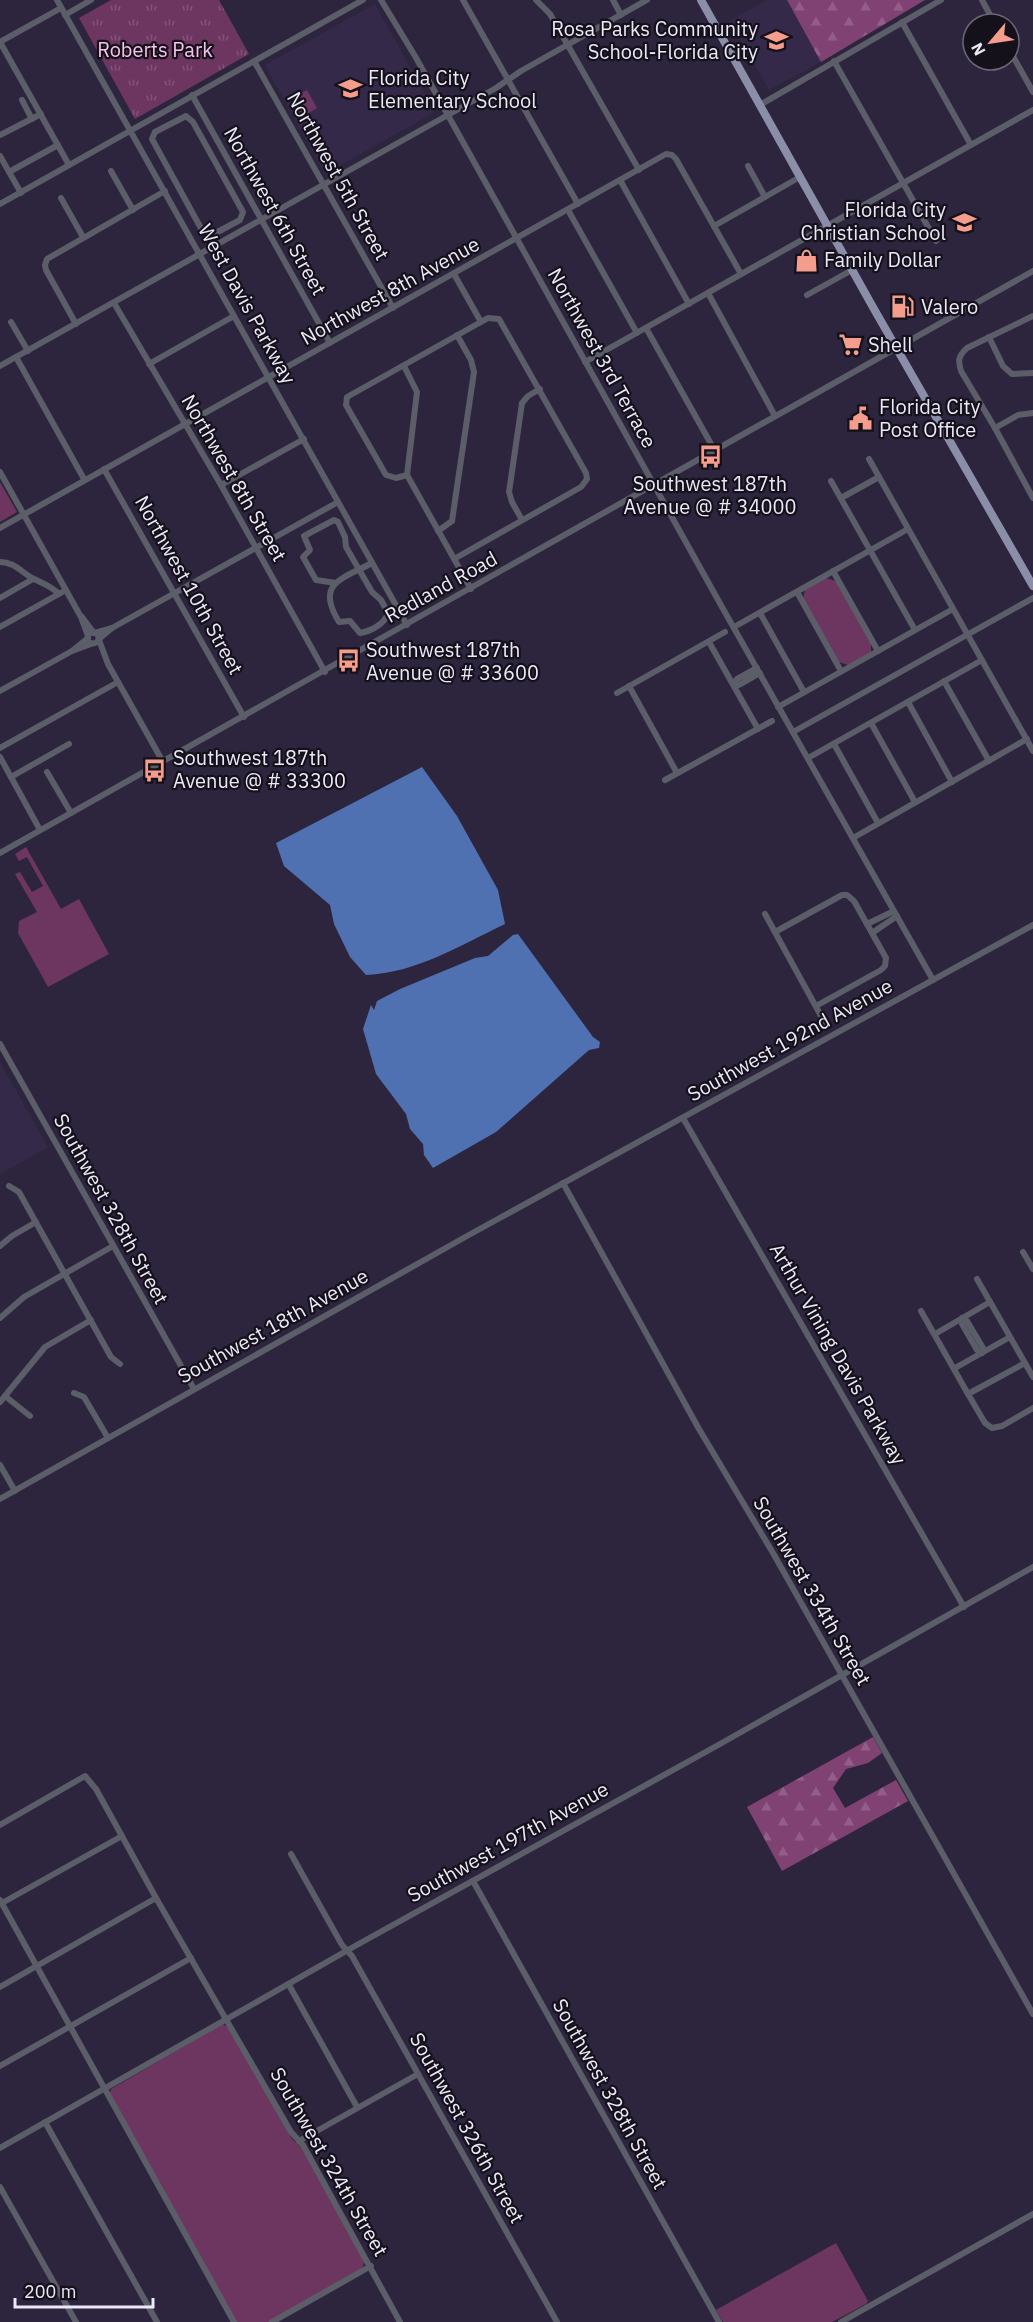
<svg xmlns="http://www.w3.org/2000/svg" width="1033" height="2322" font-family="'IBM Plex Sans',sans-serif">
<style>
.built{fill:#342948}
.grass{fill:#6d3661}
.forest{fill:url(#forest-firs)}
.park{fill:url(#park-tufts)}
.water{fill:#4f70b1}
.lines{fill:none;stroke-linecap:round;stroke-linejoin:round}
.minor{stroke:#5b5d69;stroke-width:6}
.major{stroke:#8b8ea8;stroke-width:8}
.labels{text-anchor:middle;stroke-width:4.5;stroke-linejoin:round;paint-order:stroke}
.poi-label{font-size:20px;fill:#ede8f8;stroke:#14111b;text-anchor:start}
.park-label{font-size:20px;fill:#f9c1eb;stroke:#14111b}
.street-label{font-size:20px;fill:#ede8f8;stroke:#14111b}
</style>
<defs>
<pattern id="forest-firs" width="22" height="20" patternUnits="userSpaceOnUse" patternTransform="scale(1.5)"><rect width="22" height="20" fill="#804273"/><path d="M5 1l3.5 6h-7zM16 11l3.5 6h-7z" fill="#925d88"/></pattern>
<pattern id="park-tufts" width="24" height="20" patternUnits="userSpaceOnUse" patternTransform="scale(1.5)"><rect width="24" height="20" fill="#6d3661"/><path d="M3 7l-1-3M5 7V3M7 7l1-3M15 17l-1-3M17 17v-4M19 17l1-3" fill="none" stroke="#825378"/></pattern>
</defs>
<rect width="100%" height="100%" fill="#2d253d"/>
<g class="built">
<path d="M767 0H787L821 62 769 90 730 21Z"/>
<path d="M375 4 435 112 325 174 265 65Z"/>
<path d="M0 1062 48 1147 0 1174Z"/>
</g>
<g class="grass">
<path d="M307 90 317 108 302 117 292 98Z"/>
<path d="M0 482 17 512 0 522Z"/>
<path d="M826 578 836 581 871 644V652L848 665 839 662 803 599 805 590Z"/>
<path d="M26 847 61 909 79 899 109 954 48 987 18 933 19 921 37 912 15 874 20 872 32 892 43 886 27 857 19 861 15 854Z"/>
<path d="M223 2024 230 2029 292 2139 301 2147 364 2260 363 2268 269 2322H235L109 2096 111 2089Z"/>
<path d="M836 2243 868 2301 866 2304 832 2322H723L716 2310Z"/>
</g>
<g class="forest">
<path d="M787 0H925L821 62Z"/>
<path d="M873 1737 882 1753 868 1763 846 1769 833 1788 845 1808 896 1780 908 1801 782 1871 747 1807Z"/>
</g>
<path class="park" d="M111 0H219L249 54 135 119 79 18Z"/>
<g class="water">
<path d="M422 767 457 816 498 890 505 924C461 945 416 973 366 975L350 957 334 924 330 905 284 866 276 843Z"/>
<path d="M518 934 593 1037 600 1042 599 1048 589 1050 496 1132 433 1168 424 1155 423 1144 410 1129 406 1114 376 1074 363 1029 371 1005 374 1010 377 1001 400 989 475 958 488 956 513 935Z"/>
</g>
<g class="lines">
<g class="minor">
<path d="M57 0 407 625"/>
<path d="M381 0 415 56 722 607 933 980"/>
<path d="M463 0 578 204"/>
<path d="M536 0 550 14 639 170"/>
<path d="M613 0 621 15"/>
<path d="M982 0 995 24"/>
<path d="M65 15 91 0"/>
<path d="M902 22 971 145"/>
<path d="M0 42 69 165"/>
<path d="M0 42 61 8"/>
<path d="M1009 49 1033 92"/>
<path d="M254 61 393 308"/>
<path d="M834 61 936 241"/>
<path d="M192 95 330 343"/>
<path d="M22 100 32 119"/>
<path d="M760 105 941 0"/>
<path d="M186 116 193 122 243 212 240 220 210 236 203 232 152 139 155 132Z"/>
<path d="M0 135 41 114"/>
<path d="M0 156 21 193"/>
<path d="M748 166 765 197"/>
<path d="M111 171 133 210"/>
<path d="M9 172 58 145"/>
<path d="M620 180 689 304"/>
<path d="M61 198 83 237"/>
<path d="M0 204 363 0"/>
<path d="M568 210 637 333"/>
<path d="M714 226 800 177"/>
<path d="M454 274 481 322"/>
<path d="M708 293 775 416"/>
<path d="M807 295 852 270"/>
<path d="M114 303 221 485 325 672"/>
<path d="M1033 316 967 348C958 356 958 361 961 371L995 428 1033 498"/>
<path d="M11 322 28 351"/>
<path d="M76 324 46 270 45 265 47 259 165 191"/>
<path d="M646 328 715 451"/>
<path d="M989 337 1003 366 1012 374 1033 373"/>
<path d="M16 357 84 479"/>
<path d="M585 362 1033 110"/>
<path d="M149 364 234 316"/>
<path d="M0 366 496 88 521 71 647 0"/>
<path d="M404 366 417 392 407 475 471 589"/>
<path d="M995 428 1018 415 1033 413"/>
<path d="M869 459 1033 751"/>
<path d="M104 469 244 717"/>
<path d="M0 472 81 617 88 636"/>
<path d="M407 475 396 478 386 475 346 405 347 397 488 318 499 319 586 473 587 479 581 487 454 559"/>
<path d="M831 481 915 630"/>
<path d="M221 485 304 439"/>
<path d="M841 498 879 477"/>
<path d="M522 520 512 502 509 492 522 403 528 396 540 389"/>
<path d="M0 528 666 154 672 155 676 159 741 274"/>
<path d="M438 531 452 521 474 372 471 360 457 335"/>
<path d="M0 562C15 562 22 573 34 579 44 584 51 586 59 594"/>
<path d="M833 571 878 651"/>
<path d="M336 583 316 580 303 557 310 550 304 536 334 520 338 522 345 537 346 547 372 592 381 600 388 613C385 624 371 631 360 633L350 621 339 622C315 583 342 579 372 563"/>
<path d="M797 592 841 671"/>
<path d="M0 598 33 579"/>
<path d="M760 613 804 692"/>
<path d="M82 617 94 633"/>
<path d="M0 627 66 590"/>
<path d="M734 627 908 529"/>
<circle cx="93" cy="638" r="5.5"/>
<path d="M95 633 112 628"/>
<path d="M99 639 112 628 338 502"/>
<path d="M99 640 108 664 163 762"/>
<path d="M709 642 758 729"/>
<path d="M72 651 91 644"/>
<path d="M757 668 737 679 733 684 739 685 760 673"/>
<path d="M944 681 989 761"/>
<path d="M629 686 677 773"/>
<path d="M0 691 72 651 88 638"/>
<path d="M617 693 725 632"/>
<path d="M908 702 952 782"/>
<path d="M778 707 953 609"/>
<path d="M871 723 915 802"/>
<path d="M793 732 1033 598"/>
<path d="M834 744 878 823"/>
<path d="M0 748 118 682"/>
<path d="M0 757 40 830"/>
<path d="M808 758 982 660"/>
<path d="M47 772 71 813"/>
<path d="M11 777 69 744"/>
<path d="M665 780 772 721"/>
<path d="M853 838 1027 739"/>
<path d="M0 853 1033 271"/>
<path d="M765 914 826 1025"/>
<path d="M867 924 894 911"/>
<path d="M775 932 842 895H847L854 901 886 958 885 966 881 970 816 1006"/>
<path d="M872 933 897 916"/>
<path d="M0 1044 194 1389"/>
<path d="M683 1118 964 1607"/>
<path d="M563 1183 699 1429 773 1553 1033 2014"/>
<path d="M9 1186 19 1192 111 1357 120 1364"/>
<path d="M0 1246 12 1236 36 1222"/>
<path d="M1023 1252 1033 1269"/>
<path d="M921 1311 968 1394 1025 1363 977 1279"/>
<path d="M0 1318 24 1297 113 1246"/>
<path d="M962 1318 967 1321 983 1348 981 1351"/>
<path d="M963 1320 962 1324 977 1350 982 1353"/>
<path d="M935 1334 990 1302"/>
<path d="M1025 1363 1033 1377"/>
<path d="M955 1368 1010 1337"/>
<path d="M74 1393 84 1397 108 1438"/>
<path d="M968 1394 985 1423 992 1428 1002 1426 1033 1408"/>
<path d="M5 1396 30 1416"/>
<path d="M0 1402 45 1347 91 1320"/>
<path d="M0 1465 15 1491"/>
<path d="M0 1499 467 1236 1033 925"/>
<path d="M0 1825 85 1776 96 1789 156 1898"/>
<path d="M291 1854 342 1945 352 1956 557 2322"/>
<path d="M473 1881 719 2322"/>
<path d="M0 1900 234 2322"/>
<path d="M2 1903 122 1836"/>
<path d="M289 1985 357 2107"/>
<path d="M0 1987 156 1898 291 2132 303 2145 400 2322"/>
<path d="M0 2066 191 1958"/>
<path d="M45 2122 157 2322"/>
<path d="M299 2141 418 2074"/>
<path d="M0 2148 355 1946 720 1744 1033 1567"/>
<path d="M0 2187 76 2322"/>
<path d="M272 2322 371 2266"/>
<path d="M841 2322 1033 2214"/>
</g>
<path class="major" d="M701 0 874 309 1033 586"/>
</g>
<defs>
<symbol id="school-bare" viewBox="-9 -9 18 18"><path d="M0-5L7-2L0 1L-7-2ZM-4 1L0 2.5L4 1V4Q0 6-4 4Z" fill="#f49d8d" stroke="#14111b" stroke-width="2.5" paint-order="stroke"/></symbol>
<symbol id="shop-bare" viewBox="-9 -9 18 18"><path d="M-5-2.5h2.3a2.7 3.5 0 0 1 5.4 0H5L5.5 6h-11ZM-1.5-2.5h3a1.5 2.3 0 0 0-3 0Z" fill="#f49d8d" stroke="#14111b" stroke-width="2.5" paint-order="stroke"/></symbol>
<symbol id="fuel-bare" viewBox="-9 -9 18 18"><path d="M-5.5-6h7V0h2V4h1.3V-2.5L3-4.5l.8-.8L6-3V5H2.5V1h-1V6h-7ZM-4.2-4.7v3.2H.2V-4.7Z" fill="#f49d8d" stroke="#14111b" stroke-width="2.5" paint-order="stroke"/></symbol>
<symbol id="supermarket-bare" viewBox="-9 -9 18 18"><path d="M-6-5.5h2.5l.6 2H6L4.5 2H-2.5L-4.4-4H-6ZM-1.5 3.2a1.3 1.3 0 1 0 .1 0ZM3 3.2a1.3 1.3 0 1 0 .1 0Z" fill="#f49d8d" stroke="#14111b" stroke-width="2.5" paint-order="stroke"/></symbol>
<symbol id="civic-bare" viewBox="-9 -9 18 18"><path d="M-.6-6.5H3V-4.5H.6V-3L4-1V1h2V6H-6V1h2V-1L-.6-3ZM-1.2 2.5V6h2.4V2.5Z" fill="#f49d8d" stroke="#14111b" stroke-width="2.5" paint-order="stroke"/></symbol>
<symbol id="bus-bare" viewBox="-9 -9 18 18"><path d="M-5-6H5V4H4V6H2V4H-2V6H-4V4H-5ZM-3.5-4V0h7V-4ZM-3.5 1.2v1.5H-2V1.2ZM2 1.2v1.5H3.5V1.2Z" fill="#f49d8d" stroke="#14111b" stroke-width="2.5" paint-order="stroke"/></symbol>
</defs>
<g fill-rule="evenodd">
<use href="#school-bare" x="760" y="24" width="33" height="33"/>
<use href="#school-bare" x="334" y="72" width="33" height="33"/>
<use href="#school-bare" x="948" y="206" width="33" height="33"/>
<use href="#shop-bare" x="790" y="244" width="33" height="33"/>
<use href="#fuel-bare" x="886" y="290" width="33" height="33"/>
<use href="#supermarket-bare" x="834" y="328" width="33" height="33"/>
<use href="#civic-bare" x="844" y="402" width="33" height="33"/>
<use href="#bus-bare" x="694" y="440" width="33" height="33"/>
<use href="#bus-bare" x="332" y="644" width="33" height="33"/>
<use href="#bus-bare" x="138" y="754" width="33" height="33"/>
</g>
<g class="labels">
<g class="poi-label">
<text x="758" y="36" text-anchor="end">Rosa Parks Community<tspan x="758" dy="23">School-Florida City</tspan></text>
<text x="368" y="85">Florida City<tspan x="368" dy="23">Elementary School</tspan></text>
<text x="946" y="217" text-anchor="end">Florida City<tspan x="946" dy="23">Christian School</tspan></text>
<text x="824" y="267">Family Dollar</text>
<text x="921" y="314">Valero</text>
<text x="868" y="352">Shell</text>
<text x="879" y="414">Florida City<tspan x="879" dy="23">Post Office</tspan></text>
<text x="710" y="491" text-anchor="middle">Southwest 187th<tspan x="710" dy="23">Avenue @ # 34000</tspan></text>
<text x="366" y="657">Southwest 187th<tspan x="366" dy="23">Avenue @ # 33600</tspan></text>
<text x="173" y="765">Southwest 187th<tspan x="173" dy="23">Avenue @ # 33300</tspan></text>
</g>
<g class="park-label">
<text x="155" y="57">Roberts Park</text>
</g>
<g class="street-label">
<text transform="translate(338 176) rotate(61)" y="7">Northwest 5th Street</text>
<text transform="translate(275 211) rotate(61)" y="7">Northwest 6th Street</text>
<text transform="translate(390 291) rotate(-29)" y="7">Northwest 8th Avenue</text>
<text transform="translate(247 304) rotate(61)" y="7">West Davis Parkway</text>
<text transform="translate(602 358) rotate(61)" y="7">Northwest 3rd Terrace</text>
<text transform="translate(234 478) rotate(60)" y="7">Northwest 8th Street</text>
<text transform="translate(189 585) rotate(61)" y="7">Northwest 10th Street</text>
<text transform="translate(441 587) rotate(-29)" y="7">Redland Road</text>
<text transform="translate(790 1040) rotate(-29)" y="7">Southwest 192nd Avenue</text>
<text transform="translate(111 1209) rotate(61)" y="7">Southwest 328th Street</text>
<text transform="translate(273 1326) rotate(-29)" y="7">Southwest 18th Avenue</text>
<text transform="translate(838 1354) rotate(60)" y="7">Arthur Vining Davis Parkway</text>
<text transform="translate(812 1591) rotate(60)" y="7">Southwest 334th Street</text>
<text transform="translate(508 1842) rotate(-29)" y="7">Southwest 197th Avenue</text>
<text transform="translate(610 2094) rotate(61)" y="7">Southwest 328th Street</text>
<text transform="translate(467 2128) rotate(61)" y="7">Southwest 326th Street</text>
<text transform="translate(329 2162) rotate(60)" y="7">Southwest 324th Street</text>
</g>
</g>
<g transform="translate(991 42) rotate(241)"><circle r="28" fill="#14111b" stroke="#6b6773" stroke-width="1.5"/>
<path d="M0-4.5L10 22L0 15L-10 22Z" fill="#f49d8d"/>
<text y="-9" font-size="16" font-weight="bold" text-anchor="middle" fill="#ede8f8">N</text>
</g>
<path d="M15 2298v9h138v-9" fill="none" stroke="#ede8f8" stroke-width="3"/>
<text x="24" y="2298" font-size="18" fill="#ede8f8" stroke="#14111b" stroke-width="4.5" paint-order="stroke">200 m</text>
</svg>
